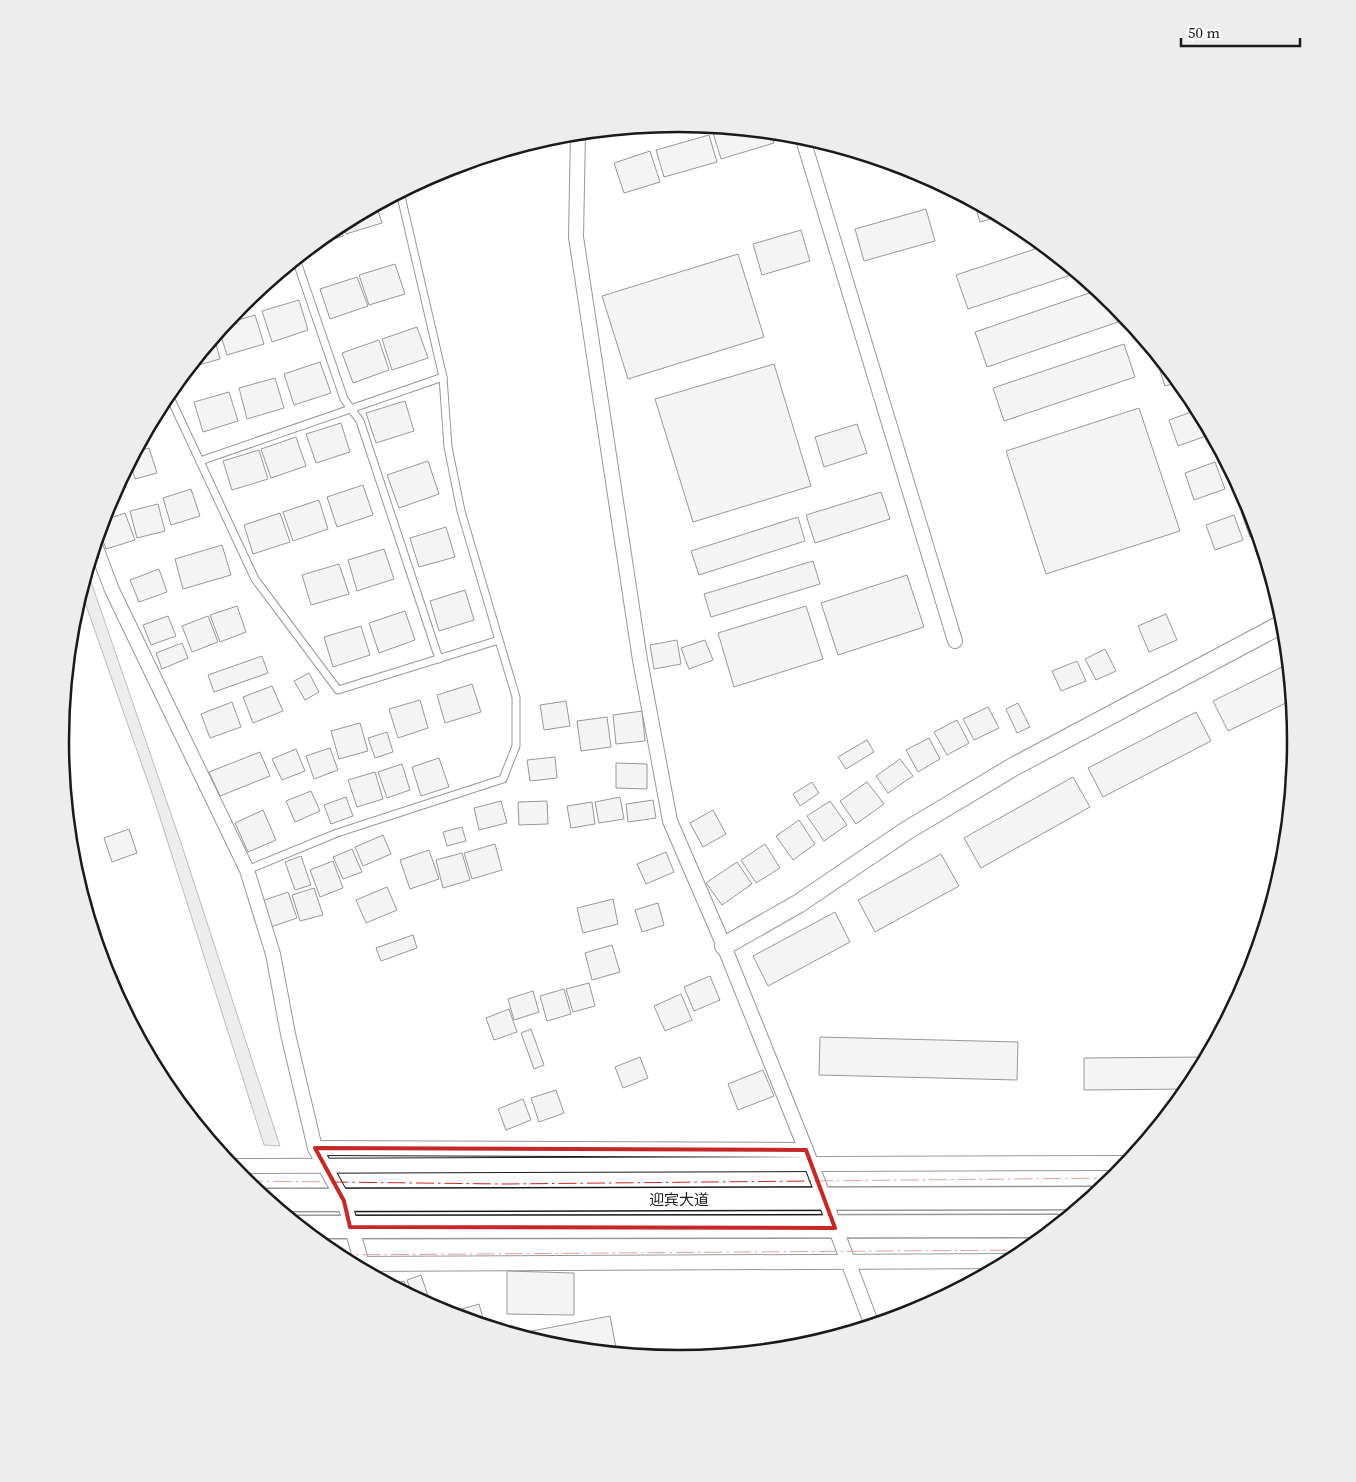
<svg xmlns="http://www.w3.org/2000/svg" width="1356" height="1482" font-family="'Source Serif 4','Noto Sans SC',serif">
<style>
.water{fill:#d7d7d7;stroke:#6a6a6a}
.building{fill:#e6e6e6;stroke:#1a1a1a}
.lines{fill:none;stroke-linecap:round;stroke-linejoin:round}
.service-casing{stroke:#1a1a1a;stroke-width:9}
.minor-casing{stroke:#1a1a1a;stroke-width:16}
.tertiary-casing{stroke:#1a1a1a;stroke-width:20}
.primary-casing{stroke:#1a1a1a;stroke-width:25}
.service{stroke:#fff;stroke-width:7}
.minor{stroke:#fff;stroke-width:14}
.tertiary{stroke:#fff;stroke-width:18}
.primary{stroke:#fff;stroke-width:22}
.power{stroke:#c62828;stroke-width:1;stroke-dasharray:18 4 2.5 4;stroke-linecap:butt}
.marked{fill:none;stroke:#c62828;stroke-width:4;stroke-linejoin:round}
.labels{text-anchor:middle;stroke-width:4;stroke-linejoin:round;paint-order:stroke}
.street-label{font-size:15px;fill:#1a1a1a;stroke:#fff}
.rim{fill:none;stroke:#1a1a1a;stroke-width:2.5}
</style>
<rect width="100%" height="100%" fill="#fff"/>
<path class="water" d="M87 570 182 846 280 1146 264 1145 155 802 81 591Z"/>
<g class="building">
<path d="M728 128 770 132 774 143 721 159 713 133Z"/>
<path d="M709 135 717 162 664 177 656 150Z"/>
<path d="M650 151 660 182 624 193 614 163Z"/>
<path d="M974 202 1000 216 980 222Z"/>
<path d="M376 205 382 223 346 234 342 223Z"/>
<path d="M926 209 935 241 864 261 855 229Z"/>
<path d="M339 225 343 236 310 247 335 227Z"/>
<path d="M801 230 810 261 762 275 753 244Z"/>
<path d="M1044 246 1077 273 968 309 956 275Z"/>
<path d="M738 254 764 337 628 379 602 296Z"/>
<path d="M395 264 405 294 369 305 359 275Z"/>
<path d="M357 277 368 306 330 319 320 289Z"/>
<path d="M1098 290 1110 300 1118 322 987 367 975 332Z"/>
<path d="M299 300 308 330 272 342 262 311Z"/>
<path d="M255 315 264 344 227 355 219 330 224 324Z"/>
<path d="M417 327 428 358 392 370 382 339Z"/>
<path d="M214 337 220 359 188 368Z"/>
<path d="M379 340 389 370 353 383 342 353Z"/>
<path d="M1124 344 1135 377 1004 421 993 388Z"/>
<path d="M1161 360 1179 382 1165 386 1157 362Z"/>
<path d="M320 362 331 393 294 405 284 374Z"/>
<path d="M774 364 811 486 693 522 655 399Z"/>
<path d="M275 378 284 408 247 419 239 388Z"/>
<path d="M229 392 238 421 203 432 194 402Z"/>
<path d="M405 401 414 431 376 443 366 413Z"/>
<path d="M1139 408 1180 531 1046 574 1006 451Z"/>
<path d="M1197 410 1206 436 1178 446 1169 420Z"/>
<path d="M341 423 350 452 316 463 306 434Z"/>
<path d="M857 424 867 453 824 467 815 437Z"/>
<path d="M296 437 306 466 271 478 261 449Z"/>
<path d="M149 448 157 473 135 479 130 462 135 452Z"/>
<path d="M259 450 268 479 232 490 223 461Z"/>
<path d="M1224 458 1238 484 1231 486 1221 459Z"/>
<path d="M428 461 439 494 399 508 387 475Z"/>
<path d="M1215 462 1225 489 1194 500 1185 473Z"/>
<path d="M363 485 373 515 337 527 327 497Z"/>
<path d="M191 489 200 516 171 525 163 498Z"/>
<path d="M881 492 890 519 815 543 806 515Z"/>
<path d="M319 500 328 529 293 541 283 512Z"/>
<path d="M158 504 165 531 137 538 130 511Z"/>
<path d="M1250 509 1258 535 1250 537 1241 512Z"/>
<path d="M125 513 135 540 106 549 99 530 102 521Z"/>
<path d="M280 513 290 542 253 554 244 525Z"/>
<path d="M1234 515 1243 540 1215 550 1206 525Z"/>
<path d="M798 517 805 541 699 575 691 551Z"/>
<path d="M446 527 455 557 419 567 410 538Z"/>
<path d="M222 545 231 575 183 589 175 559Z"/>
<path d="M384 549 394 579 357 591 348 560Z"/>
<path d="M813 561 820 584 711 617 704 594Z"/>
<path d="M339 564 349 594 311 605 302 575Z"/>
<path d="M159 569 167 592 139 602 130 580Z"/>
<path d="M907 575 924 627 838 655 821 603Z"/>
<path d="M465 590 474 620 439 631 430 601Z"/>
<path d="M237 606 246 632 220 642 210 615Z"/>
<path d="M806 606 823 659 734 687 718 633Z"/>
<path d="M405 611 415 640 379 653 369 623Z"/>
<path d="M1166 614 1177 640 1149 652 1138 626Z"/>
<path d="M168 616 176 636 151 645 143 625Z"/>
<path d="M208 616 218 642 192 652 182 626Z"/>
<path d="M361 626 370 655 333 667 324 637Z"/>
<path d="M677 640 681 664 654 669 650 645Z"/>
<path d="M705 640 713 660 689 669 681 648Z"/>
<path d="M182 643 188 658 162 669 156 653Z"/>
<path d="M1105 649 1116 671 1096 680 1085 659Z"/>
<path d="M262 656 268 673 214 692 208 675Z"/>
<path d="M1077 661 1086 681 1061 691 1052 671Z"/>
<path d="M1288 664 1292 700 1228 731 1213 701Z"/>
<path d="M309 673 319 692 305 700 294 681Z"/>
<path d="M472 684 481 712 445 723 437 695Z"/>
<path d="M272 686 283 711 253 723 243 697Z"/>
<path d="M420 700 428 728 398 738 389 709Z"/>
<path d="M566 701 570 726 544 730 540 705Z"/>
<path d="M232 702 241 727 210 738 201 714Z"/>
<path d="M1018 703 1030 727 1017 733 1006 709Z"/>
<path d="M988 707 999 728 974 740 963 719Z"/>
<path d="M642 711 645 741 616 744 613 715Z"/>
<path d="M1196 712 1211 741 1103 797 1088 768Z"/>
<path d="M607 717 611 747 581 751 577 721Z"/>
<path d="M957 720 969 743 947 755 934 732Z"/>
<path d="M360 723 368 751 339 759 331 731Z"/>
<path d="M387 732 393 752 375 758 368 738Z"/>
<path d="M929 738 940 759 918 772 906 750Z"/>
<path d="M867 740 874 752 846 769 838 757Z"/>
<path d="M330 748 338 770 314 779 306 756Z"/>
<path d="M296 749 305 771 282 780 272 759Z"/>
<path d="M260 752 270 776 220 796 209 772Z"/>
<path d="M555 757 557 778 530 781 527 760Z"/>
<path d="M439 758 449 787 421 796 412 767Z"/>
<path d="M900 759 913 776 888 793 876 776Z"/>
<path d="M616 763 647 764V789L616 788Z"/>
<path d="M402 764 410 790 387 798 378 772Z"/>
<path d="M375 772 383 799 357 807 348 780Z"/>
<path d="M1073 777 1090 807 981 868 964 838Z"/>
<path d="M812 782 819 793 800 806 793 794Z"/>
<path d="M867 782 884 804 856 824 840 801Z"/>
<path d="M311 791 320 811 295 822 286 801Z"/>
<path d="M346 797 353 816 331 824 324 805Z"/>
<path d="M620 797 624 819 599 823 595 802Z"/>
<path d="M653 800 656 818 628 822 626 804Z"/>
<path d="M501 801 507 823 479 830 474 808Z"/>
<path d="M547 801 548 824 519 825 518 802Z"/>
<path d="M830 801 847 825 824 841 807 816Z"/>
<path d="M592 802 595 824 571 828 567 806Z"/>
<path d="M263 810 276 840 248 852 235 823Z"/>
<path d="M713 810 726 834 703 847 690 823Z"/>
<path d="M799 820 815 844 793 860 776 836Z"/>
<path d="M462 827 466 841 447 846 443 832Z"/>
<path d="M129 829 137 853 112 862 104 838Z"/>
<path d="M383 835 391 854 363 866 355 847Z"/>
<path d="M495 844 502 870 472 879 464 853Z"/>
<path d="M765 844 780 868 756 883 741 860Z"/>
<path d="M352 849 362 872 343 879 333 857Z"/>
<path d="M429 850 439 879 410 889 400 860Z"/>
<path d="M666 852 674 872 646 884 637 864Z"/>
<path d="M462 853 470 880 443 888 436 860Z"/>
<path d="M941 854 959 886 875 932 858 900Z"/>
<path d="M301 856 311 885 295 890 285 862Z"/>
<path d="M333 861 343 888 320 897 310 870Z"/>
<path d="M737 862 752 884 722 905 706 883Z"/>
<path d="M387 887 397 910 366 923 356 900Z"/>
<path d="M314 888 323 915 300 921 292 895Z"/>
<path d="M288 892 297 918 268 928 259 902Z"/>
<path d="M613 899 618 924 583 933 577 908Z"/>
<path d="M658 903 664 925 642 932 635 910Z"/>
<path d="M835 912 850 942 768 986 753 956Z"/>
<path d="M413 935 417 948 381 961 376 948Z"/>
<path d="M612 945 620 972 592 980 585 953Z"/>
<path d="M710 976 720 1000 694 1011 684 987Z"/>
<path d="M589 983 595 1006 573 1012 566 989Z"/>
<path d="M564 989 571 1014 547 1021 540 996Z"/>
<path d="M533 991 539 1012 514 1020 508 999Z"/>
<path d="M681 994 692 1020 665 1031 654 1006Z"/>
<path d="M509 1009 517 1032 494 1040 486 1018Z"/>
<path d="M531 1029 544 1065 534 1069 521 1033Z"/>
<path d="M820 1037 1018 1042 1017 1080 819 1075Z"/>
<path d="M640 1057 648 1078 623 1088 615 1067Z"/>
<path d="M1206 1057 1188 1089 1084 1090V1058Z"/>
<path d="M763 1070 774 1096 738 1110 728 1084Z"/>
<path d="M556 1090 564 1113 539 1122 531 1098Z"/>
<path d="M523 1099 531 1120 506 1130 498 1109Z"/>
<path d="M507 1271 574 1273V1315L507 1314Z"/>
<path d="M421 1275 429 1299 421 1301 413 1297 407 1280Z"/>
<path d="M404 1281 409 1294 391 1285Z"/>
<path d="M479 1304 485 1325 449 1314V1313Z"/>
<path d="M610 1316 617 1353 557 1347 516 1334Z"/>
</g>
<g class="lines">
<defs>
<g id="service">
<path d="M400 192 443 377 448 447 461 511 499 640"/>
<path d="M296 259 344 399 360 421 439 659"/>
<path d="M168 393 255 579 338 690 499 640 516 697V746L503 779 337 833 247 870"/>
<path d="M200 461 443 377"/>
</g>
<g id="minor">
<path d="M578 133 576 237 640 660 670 821 724 946 806 1150 872 1325"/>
<path d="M802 136 955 641"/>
<path d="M95 545 112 590 247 870 273 954 288 1034 315 1148 344 1201 364 1271"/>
<path d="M315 1148 806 1150"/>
<path d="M231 1166 1127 1163"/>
<path d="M352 1264 1010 1261"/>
</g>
<path id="tertiary" d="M724 946 798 904 906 831 1013 767 1284 623"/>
<g id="primary">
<path d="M268 1200 1091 1198"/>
<path d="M300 1227 1056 1226"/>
</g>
</defs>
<use href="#service" class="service-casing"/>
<use href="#minor" class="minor-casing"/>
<use href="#tertiary" class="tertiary-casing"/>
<use href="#primary" class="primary-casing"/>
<use href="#service" class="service"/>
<use href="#minor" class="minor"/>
<use href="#tertiary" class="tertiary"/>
<use href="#primary" class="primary"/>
<g class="power">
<path d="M245 1181 504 1184 1115 1178"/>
<path d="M334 1255 1027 1250"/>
</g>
</g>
<path d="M0 0H1356V1482H0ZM315 1148 806 1150 835 1228 350 1227 344 1201Z" fill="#fff" fill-opacity=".55" fill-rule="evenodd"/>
<path class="marked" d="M315 1148 806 1150 835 1228 350 1227 344 1201Z"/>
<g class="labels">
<g class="street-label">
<text x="679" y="1205">迎宾大道</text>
</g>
</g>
<path d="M0 0H1356V1482H0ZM69 741a609 609 0 1 1 1218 0a609 609 0 1 1-1218 0Z" fill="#ededed" fill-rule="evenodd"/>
<path class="rim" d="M69 741a609 609 0 1 1 1218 0a609 609 0 1 1-1218 0Z"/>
<path d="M1181 38v8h119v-8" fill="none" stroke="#1a1a1a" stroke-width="2.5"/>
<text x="1188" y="38" font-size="15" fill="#1a1a1a" stroke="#ffffff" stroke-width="4" paint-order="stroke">50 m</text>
</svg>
